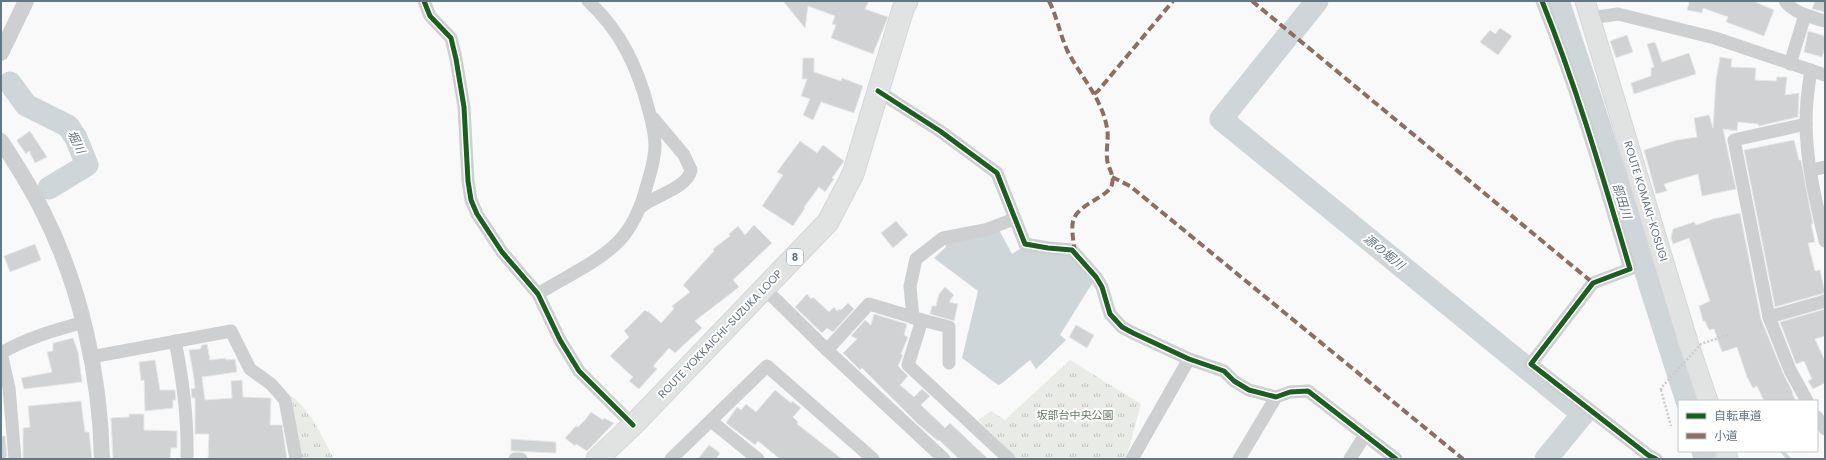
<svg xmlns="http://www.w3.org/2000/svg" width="1826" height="460" font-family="Poppins,'Noto Sans JP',sans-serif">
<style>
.park{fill:url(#park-tufts)}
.water{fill:#ced6d9}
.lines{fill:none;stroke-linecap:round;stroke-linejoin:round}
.stream{stroke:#ced6d9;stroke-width:4}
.river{stroke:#ced6d9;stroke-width:23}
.building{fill:#d0d2d3;stroke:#e8e8e8}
.secondary-casing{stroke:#d5d6d7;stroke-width:21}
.primary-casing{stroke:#d5d6d7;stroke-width:23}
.path{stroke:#cbcccd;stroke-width:2.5;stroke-dasharray:2 2;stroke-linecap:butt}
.minor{stroke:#cecfd0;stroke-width:13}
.tertiary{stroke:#cecfd0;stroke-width:16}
.secondary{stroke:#e1e2e2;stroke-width:19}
.primary{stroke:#e1e2e2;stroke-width:21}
.path-bridge{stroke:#cbcccd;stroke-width:2.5;stroke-dasharray:2 2;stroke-linecap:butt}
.quiet{stroke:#8d6e63;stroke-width:4;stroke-dasharray:8 4;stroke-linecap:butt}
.cycleway-casing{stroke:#fff;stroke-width:8}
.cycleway{stroke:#1b5e20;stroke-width:5}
.labels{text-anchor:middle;stroke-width:4;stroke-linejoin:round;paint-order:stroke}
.shield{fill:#fff;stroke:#939fa8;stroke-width:1}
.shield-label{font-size:10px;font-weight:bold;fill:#657683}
.street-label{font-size:11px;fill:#657683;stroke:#fff}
.park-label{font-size:11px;fill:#687a64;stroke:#fff}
.water-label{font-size:12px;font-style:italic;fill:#60757c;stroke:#fff}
</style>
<defs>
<pattern id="park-tufts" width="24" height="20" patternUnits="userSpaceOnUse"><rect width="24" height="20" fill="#e8ebe6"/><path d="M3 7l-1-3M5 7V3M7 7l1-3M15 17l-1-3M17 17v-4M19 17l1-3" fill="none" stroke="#c0c3c0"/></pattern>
</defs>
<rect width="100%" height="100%" fill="#f9f9f9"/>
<g class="park">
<path d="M1070 360 1141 404 1126 459H1017L978 420 991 411 1005 420Z"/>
<path d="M291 396C311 410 322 437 334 459H301Z"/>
</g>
<path class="water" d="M998 228 1012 254 1021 248 1072 256 1093 282 1060 335 1066 340 1036 369 1030 360 1001 384 998 385 962 358 978 291 934 258 946 247 945 244Z"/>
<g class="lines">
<path class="stream" d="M1782 451 1789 459"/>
<g class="river">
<path d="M1558 1 1592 103 1687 401"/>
<path d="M1293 31 1317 1"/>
<path d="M1287 37 1221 119 1583 414 1546 459"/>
<path d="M10 83 26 105 68 126 76 138 87 165 49 188"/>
<path d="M1703 451 1705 459"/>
</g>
</g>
<g class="building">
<path d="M783 1H869L865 9 888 17 873 54 831 38 836 25 832 24 835 16 808 6 805 28Z"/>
<path d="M1687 1H1753L1774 10 1764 36 1726 22 1728 17 1703 8 1702 13 1687 10 1689 3Z"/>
<path d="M1815 1H1825V12L1812 9Z"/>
<path d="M1500 28 1512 36 1498 55 1480 42 1490 30 1495 34Z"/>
<path d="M1808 31 1825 36V48L1822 57 1804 52Z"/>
<path d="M1627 35 1633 52 1616 58 1610 41Z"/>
<path d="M1655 42 1662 62 1689 53 1696 74 1634 94 1631 83 1651 76V68L1654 67 1647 44Z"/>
<path d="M1720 57 1732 59 1731 67 1756 68 1755 80 1776 81 1777 77H1787L1785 95 1799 93 1798 117 1759 126 1758 124 1738 122 1737 131 1723 129 1736 189 1702 196 1698 174 1664 184 1667 191 1656 194 1644 150 1677 140 1697 137 1694 118 1709 115 1713 128 1716 80Z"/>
<path d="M803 58H814V72L841 81 842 78 863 86 854 113 821 102 813 120 803 115 810 99 801 96 807 79H802Z"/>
<path d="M30 131 47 157 35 163 29 151 26 154 17 141V140Z"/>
<path d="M1794 140 1799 160H1801L1813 224H1811L1815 242 1808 243 1815 271 1820 270 1825 293 1775 307 1744 150Z"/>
<path d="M800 141 817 153 823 145 844 161 832 178 834 179 825 192 819 187 804 207 805 208 793 226 762 206 783 175 777 172Z"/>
<path d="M1740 213 1761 319 1783 373 1793 393H1792L1796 401H1764L1757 386 1753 388 1747 377 1737 347 1722 352 1714 329 1709 330 1705 321H1703L1699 306 1710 301 1689 238 1673 244 1671 238 1673 229 1694 222 1696 225 1713 219Z"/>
<path d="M896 221 908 235 893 248 881 233Z"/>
<path d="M754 225 772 243 733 280 739 287 695 321 702 328 675 353 669 348 653 366 657 369 639 389 629 381 633 377 610 356 629 337 624 331 645 310 647 312 648 311 661 323 674 309 672 306 690 292 683 285 714 251 713 249 730 236 729 234 738 226 745 235Z"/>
<path d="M35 244 41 260 10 272 4 256Z"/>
<path d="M945 287 954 295 949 302 958 304 954 321 930 314 932 306H936L939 294Z"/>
<path d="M807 294 811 299 813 297 829 312 834 307 837 311 839 309 841 310 848 303 854 309 833 332 827 328 822 333 795 307Z"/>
<path d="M1825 309V336L1815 339 1825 361V383L1813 389 1808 381 1812 379 1804 361 1796 364 1780 322Z"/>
<path d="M874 314 907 324 904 335 908 337 901 354 903 355 898 366 908 376 900 385 914 397 922 389 930 396 921 405 945 428 950 423 988 459H959L939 440 938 441 918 424 862 368 860 370 843 353 857 339 851 336 865 320 871 325Z"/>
<path d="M1076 325 1094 335 1087 348 1069 337Z"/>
<path d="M73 338 78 352 82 382 24 389 21 378 52 372 47 352 53 351V343Z"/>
<path d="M207 344 210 360 226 358V360L235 359 237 372 202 377 205 400 232 398 231 381 242 380 243 397 271 398 270 425H282L287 459H208L209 434H195V398H192L191 389 195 388 194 378 189 350 200 349 202 345Z"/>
<path d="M155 360 160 390H175L176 400H173V408L145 411 144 380 141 381 139 362Z"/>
<path d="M775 390 791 403 792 401 801 408 793 417 798 422 797 424 842 459H780L758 441 755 445 726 423 737 407 741 410 746 404 756 412Z"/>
<path d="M81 401 85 432H89L92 459H23V428L30 427 28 406Z"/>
<path d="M591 412 603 420 604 418 614 423 587 451 576 444 575 446 565 438 576 426 578 427 585 420Z"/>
<path d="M129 414H144V430L177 431V448H171L170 459H113L111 418 129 417Z"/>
<path d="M1 436H5L7 456 4 459H1Z"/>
<path d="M511 439 556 442V453L511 451Z"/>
<path d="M709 445 720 453 716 459H698Z"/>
</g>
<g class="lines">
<defs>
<g id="secondary">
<path d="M1585 1 1688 342 1708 401"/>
<path d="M1726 451 1728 459"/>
</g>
<path id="primary" d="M597 459 633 425 828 222 853 174 903 9 907 1"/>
</defs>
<use href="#secondary" class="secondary-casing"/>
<use href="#primary" class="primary-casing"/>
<path class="path" d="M1661 390 1671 426"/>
<g class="minor">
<path d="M424 1 430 16 451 38 456 59 464 107 468 181 471 200 477 214 502 252 538 294 560 340 579 371 633 425"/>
<path d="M1542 1C1577 88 1603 178 1630 269L1593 283 1531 364 1648 455 1656 459"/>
<path d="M1785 1C1791 12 1814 18 1825 21"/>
<path d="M1590 18 1618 14 1715 38 1825 75"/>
<path d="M1790 64 1805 15"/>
<path d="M1811 70C1808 88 1806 105 1806 122 1806 162 1816 202 1825 241"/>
<path d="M878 91 940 131 997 173 1025 244 1048 248 1072 250 1096 277 1102 287 1110 314 1122 327 1133 333 1189 359 1224 371 1234 381 1249 390 1276 397 1290 392 1308 391 1396 459"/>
<path d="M1806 124 1734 140 1769 317 1790 370 1807 401"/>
<path d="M1811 170 1825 167"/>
<path d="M641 207C654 195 687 189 691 170L684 155 653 118"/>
<path d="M765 289 827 350 944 459"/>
<path d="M538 294C563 278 599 262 619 241 633 226 641 207 646 188 650 174 655 160 655 146 655 134 652 122 649 111 638 68 621 31 588 1"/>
<path d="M1769 317 1825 301"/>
<path d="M913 318 910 286 916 259 943 238 985 230 1014 219"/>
<path d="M922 320 949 327V363"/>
<path d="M175 341C183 380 188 419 187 459"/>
<path d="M827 350 869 304 922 320 908 365 1009 459"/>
<path d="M91 357 231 331 250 369 271 384 285 400 296 459"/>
<path d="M1817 417 1825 429"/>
<path d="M711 421 758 459"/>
<path d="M15 459 9 388 1 353C27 338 55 330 84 322"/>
<path d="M515 459H521"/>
<path d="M671 459 767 366 873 459"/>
<path d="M1132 459 1189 359"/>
<path d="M1239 459 1276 397"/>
<path d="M1350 459 1365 435"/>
</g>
<g class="tertiary">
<path d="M1 53 26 1"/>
<path d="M1 141C16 164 31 187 43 212 81 287 100 375 102 459"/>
</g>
<use href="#secondary" class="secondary"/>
<use href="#primary" class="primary"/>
<path class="path-bridge" d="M1661 390V388L1701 344 1730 334"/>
<g class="quiet">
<path d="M1049 1C1057 17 1060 34 1067 50 1080 76 1102 98 1107 128 1109 138 1106 148 1107 158 1107 167 1115 175 1112 184 1110 197 1078 203 1073 221 1071 231 1074 243 1075 254"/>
<path d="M1252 1 1593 283"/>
<path d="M1094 94 1098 91 1173 1"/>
<path d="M1112 177 1130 186 1463 459"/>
</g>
<defs>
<g id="cycleway">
<path d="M424 1 430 16 451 38 456 59 464 107 468 181 471 200 477 214 502 252 538 294 560 340 579 371 633 425"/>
<path d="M1542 1C1577 88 1603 178 1630 269L1593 283 1531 364 1648 455 1656 459"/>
<path d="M878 91 940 131 997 173 1025 244 1048 248 1072 250 1096 277 1102 287 1110 314 1122 327 1133 333 1189 359 1224 371 1234 381 1249 390 1276 397 1290 392 1308 391 1396 459"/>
</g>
</defs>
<use href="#cycleway" class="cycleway-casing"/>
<use href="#cycleway" class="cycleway"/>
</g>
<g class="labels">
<rect class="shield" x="787" y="249" width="16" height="16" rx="3"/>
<g class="shield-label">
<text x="795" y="261">8</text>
</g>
<g class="street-label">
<text transform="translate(1646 201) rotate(73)" y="4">ROUTE KOMAKI-KOSUGI</text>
<text transform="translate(720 334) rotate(-46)" y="4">ROUTE YOKKAICHI-SUZUKA LOOP</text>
</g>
<g class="park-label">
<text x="1075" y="419">坂部台中央公園</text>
</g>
<g class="water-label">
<text transform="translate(76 142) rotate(64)" y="4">堀川</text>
<text transform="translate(1622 201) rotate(72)" y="4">部田川</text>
<text transform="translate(1384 252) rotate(39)" y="4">源の堀川</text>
</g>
</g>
<rect width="1826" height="460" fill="none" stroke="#657683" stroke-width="4"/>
<rect x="1678" y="400" width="140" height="52" fill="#ffffff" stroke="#c1c8cd"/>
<rect x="1686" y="413" width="20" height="6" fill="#1b5e20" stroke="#c1c8cd"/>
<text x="1714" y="420" font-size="12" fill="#657683">自転車道</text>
<rect x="1686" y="433" width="20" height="6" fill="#8d6e63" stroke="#c1c8cd"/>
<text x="1714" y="440" font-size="12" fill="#657683">小道</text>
</svg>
